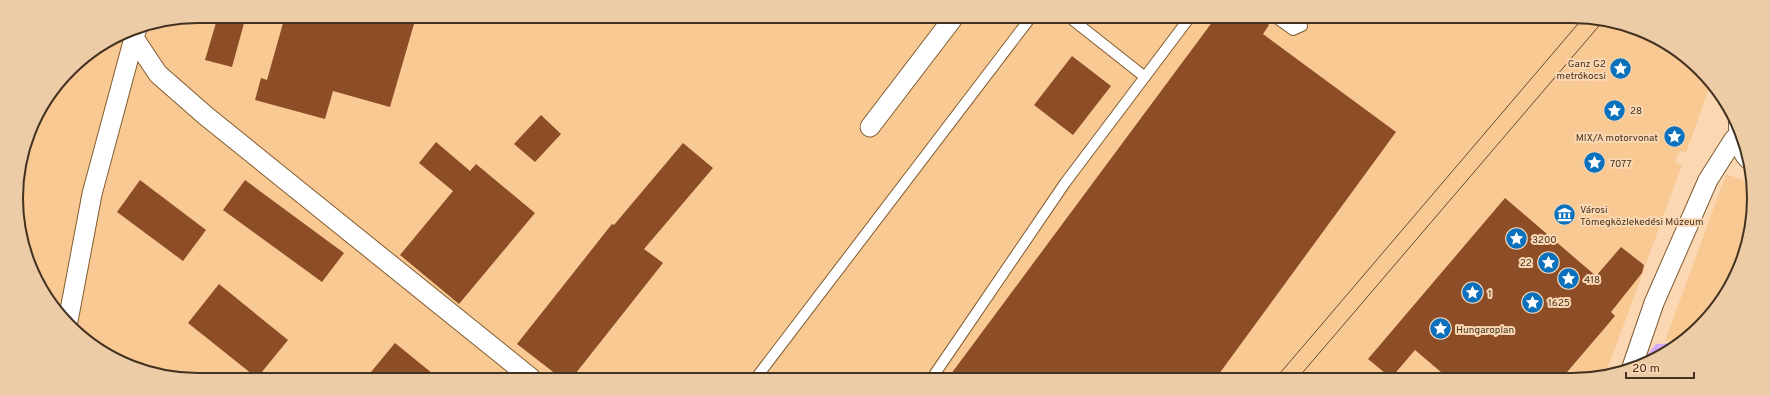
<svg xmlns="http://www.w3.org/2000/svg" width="1770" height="396" font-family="Overpass,sans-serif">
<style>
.built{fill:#f9c994}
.green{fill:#d5a9f9}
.building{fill:#8d4d27}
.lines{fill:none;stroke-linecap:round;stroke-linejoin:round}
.service-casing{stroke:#805b2f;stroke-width:12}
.minor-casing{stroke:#805b2f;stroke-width:21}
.service{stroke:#fff;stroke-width:10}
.minor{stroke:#fff;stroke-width:19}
.tram{stroke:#5f4b36;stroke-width:1}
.labels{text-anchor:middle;stroke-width:4;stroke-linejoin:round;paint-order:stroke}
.poi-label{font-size:10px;fill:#433220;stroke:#fbd8b3;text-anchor:start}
.rim{fill:none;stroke:#433220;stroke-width:2}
</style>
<rect width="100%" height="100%" fill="#fbd8b3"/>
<g class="built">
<path d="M198 16 1596 18 1663 41 1711 83 1686 153 1680 151 1675 162 1682 165 1605 376 1596 378H174L107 356 54 309 22 245 16 186 35 118 78 61 129 30Z"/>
<path d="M1726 174 1750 183 1752 222 1735 279 1701 327 1684 339 1665 341Z"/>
</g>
<path class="green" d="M1679 343 1652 361 1641 365 1645 357 1656 344Z"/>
<g class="building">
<path d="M218 16H246L232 67 205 60Z"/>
<path d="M285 16H390L414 24 390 107 333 91 325 119 255 100 261 78 267 80Z"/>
<path d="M1216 17H1259L1269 25 1263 34 1396 132 1216 378H948Z"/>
<path d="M1072 56 1111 86 1073 135 1034 105Z"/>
<path d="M541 115 561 134 535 162 514 144Z"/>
<path d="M436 142 470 171 476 164 535 213 459 304 400 255 453 191 419 163Z"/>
<path d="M683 143 713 168 644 249 663 263 572 378H561L517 344 612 224 614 225Z"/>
<path d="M140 180 206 230 183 261 117 212Z"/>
<path d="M245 180 344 253 322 282 223 210Z"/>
<path d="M1505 198 1596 276 1621 247 1644 265 1642 273 1611 312 1615 316 1562 378H1448L1415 350 1391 378 1368 359Z"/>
<path d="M219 284 288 340 257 378 188 323Z"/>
<path d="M395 343 438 378H366Z"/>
</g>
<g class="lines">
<defs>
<g id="service">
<path d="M1069 17 1145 77"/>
<path d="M1275 17 1293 30 1302 26"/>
<path d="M1734 123C1734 137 1735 157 1749 165"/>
<path d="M756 378 1031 17"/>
<path d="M932 378 1065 183 1190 17"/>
</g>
<g id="minor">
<path d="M137 28 134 38 158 74 206 116 531 378"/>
<path d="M870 127 954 17"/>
<path d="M68 321 92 194 134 38"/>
<path d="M1632 367 1654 303 1708 180 1734 139"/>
</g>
</defs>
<use href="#service" class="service-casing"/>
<use href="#minor" class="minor-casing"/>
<use href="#service" class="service"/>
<use href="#minor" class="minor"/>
<g class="tram">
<path d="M1276 378 1583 18"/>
<path d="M1298 378 1604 20"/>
</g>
</g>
<defs>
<symbol id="sight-disc" viewBox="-11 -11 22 22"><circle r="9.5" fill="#0c71bd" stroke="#fbd8b3"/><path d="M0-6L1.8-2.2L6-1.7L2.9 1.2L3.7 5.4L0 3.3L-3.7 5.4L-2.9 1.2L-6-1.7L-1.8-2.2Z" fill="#fff"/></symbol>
<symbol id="museum-disc" viewBox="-11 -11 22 22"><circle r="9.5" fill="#0c71bd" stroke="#fbd8b3"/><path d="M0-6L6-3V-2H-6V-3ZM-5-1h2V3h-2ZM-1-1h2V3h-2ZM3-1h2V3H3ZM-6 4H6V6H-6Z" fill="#fff"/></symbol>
</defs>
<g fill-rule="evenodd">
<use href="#sight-disc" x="1608" y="56" width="25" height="25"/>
<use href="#sight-disc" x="1602" y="98" width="25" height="25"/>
<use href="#sight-disc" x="1662" y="124" width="25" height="25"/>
<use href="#sight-disc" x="1582" y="150" width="25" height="25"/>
<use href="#museum-disc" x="1552" y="202" width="25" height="25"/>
<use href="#sight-disc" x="1504" y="226" width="25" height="25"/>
<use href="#sight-disc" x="1536" y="250" width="25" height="25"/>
<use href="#sight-disc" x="1556" y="266" width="25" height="25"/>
<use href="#sight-disc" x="1460" y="280" width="25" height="25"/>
<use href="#sight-disc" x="1520" y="290" width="25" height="25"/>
<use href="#sight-disc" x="1428" y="316" width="25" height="25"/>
</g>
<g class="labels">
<g class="poi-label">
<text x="1606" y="67" text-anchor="end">Ganz G2<tspan x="1606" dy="12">metrókocsi</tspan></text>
<text x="1630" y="114">28</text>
<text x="1658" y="141" text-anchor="end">MIX/A motorvonat</text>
<text x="1610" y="167">7077</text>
<text x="1580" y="213">Városi<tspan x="1580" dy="12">Tömegközlekedési Múzeum</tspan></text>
<text x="1532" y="243">3200</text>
<text x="1532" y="266" text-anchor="end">22</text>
<text x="1584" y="283">418</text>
<text x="1488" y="297">1</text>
<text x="1548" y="306">1625</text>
<text x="1456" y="333">Hungaroplan</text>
</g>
</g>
<path d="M0 0H1770V396H0ZM198 23H1572A175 175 0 0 1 1747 198V198A175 175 0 0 1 1572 373H198A175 175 0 0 1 23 198V198A175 175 0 0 1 198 23Z" fill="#eccba7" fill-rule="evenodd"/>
<path class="rim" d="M198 23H1572A175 175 0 0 1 1747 198V198A175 175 0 0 1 1572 373H198A175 175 0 0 1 23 198V198A175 175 0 0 1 198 23Z"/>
<path d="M1626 372v6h68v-6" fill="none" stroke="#433220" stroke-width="2"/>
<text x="1632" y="372" font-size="12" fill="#433220" stroke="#fbd8b3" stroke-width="3" paint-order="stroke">20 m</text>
</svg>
